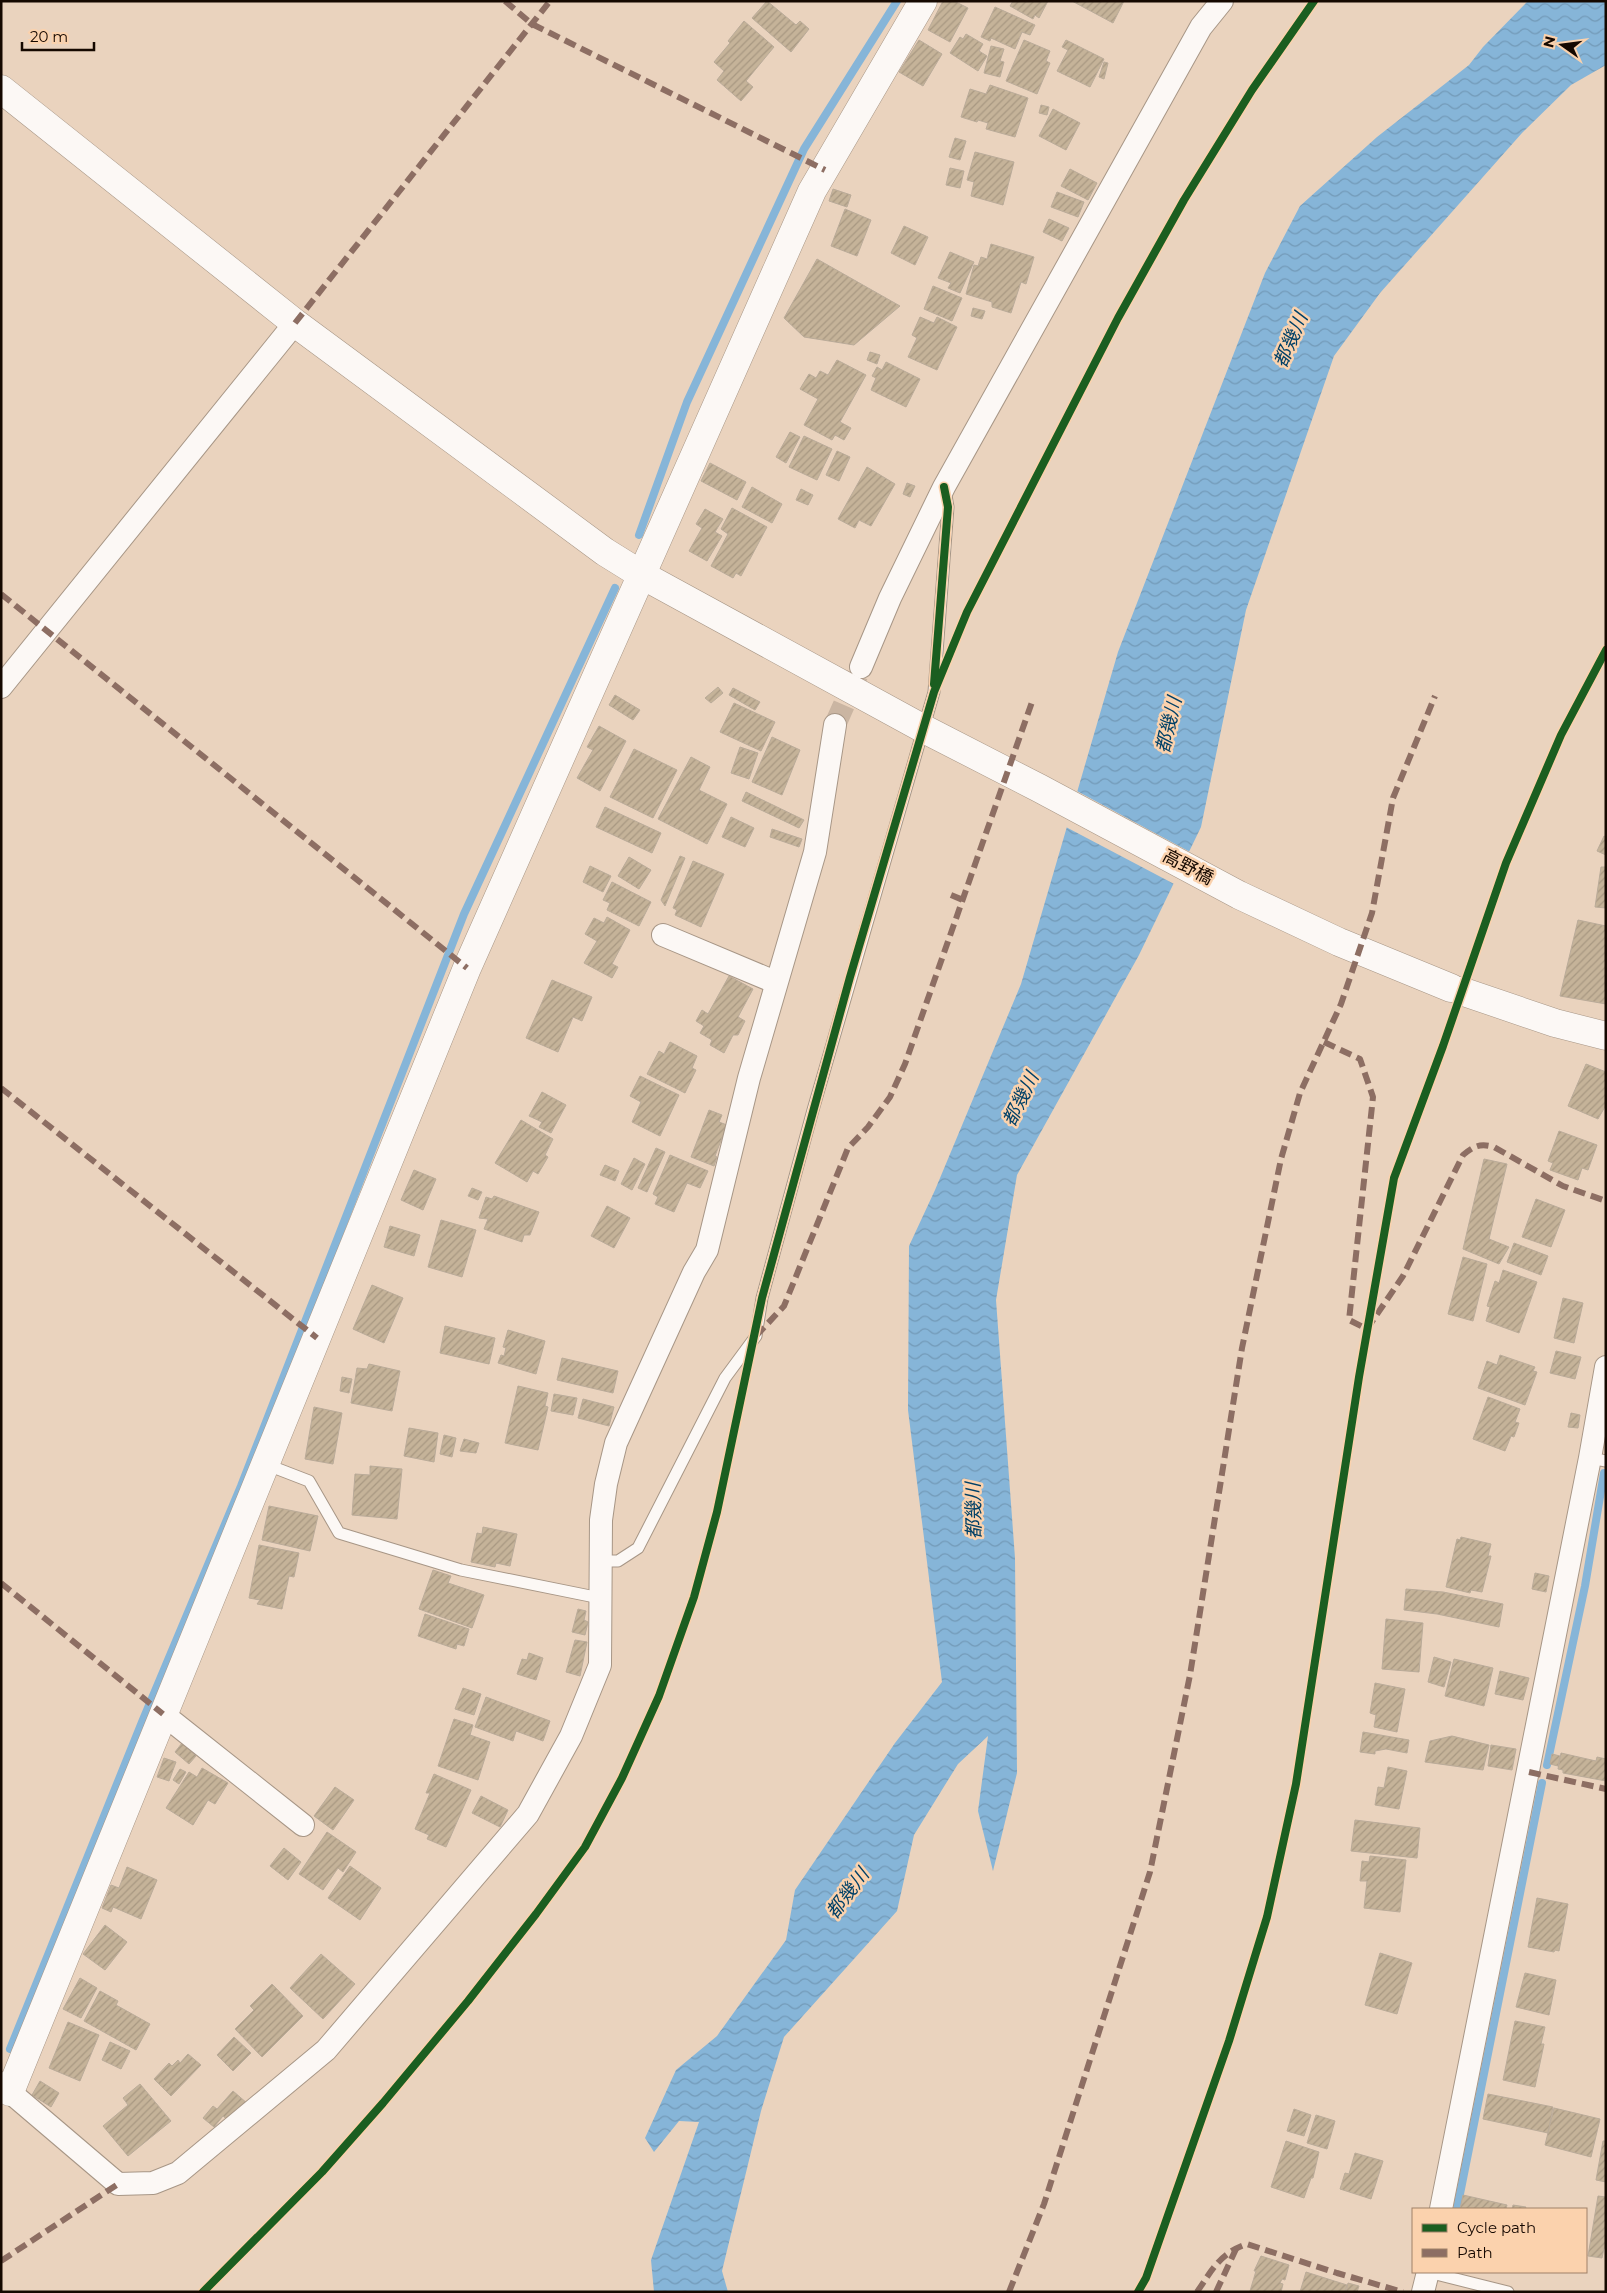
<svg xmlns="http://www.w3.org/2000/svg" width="1607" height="2293" font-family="Montserrat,'Noto Sans JP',sans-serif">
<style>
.water{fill:url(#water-waves)}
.pier{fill:#ead3be}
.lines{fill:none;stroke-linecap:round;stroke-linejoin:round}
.stream{stroke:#86b5d8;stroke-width:8}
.building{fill:url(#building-hatch);stroke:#baab99}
.minor-tunnel{stroke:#cab5a2;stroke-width:22;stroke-dasharray:22 11;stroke-linecap:butt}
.service-casing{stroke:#a79686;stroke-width:13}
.minor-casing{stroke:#a79686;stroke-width:24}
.tertiary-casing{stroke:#a79686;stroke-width:29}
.service{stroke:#fcf8f5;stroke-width:11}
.minor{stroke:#fcf8f5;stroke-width:22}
.tertiary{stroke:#fcf8f5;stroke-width:28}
.quiet{stroke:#8d6e63;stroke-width:6;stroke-dasharray:12 6;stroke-linecap:butt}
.cycleway-casing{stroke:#fbd2ad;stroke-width:11}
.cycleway{stroke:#1b5e20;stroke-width:8}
.labels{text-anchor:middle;stroke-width:5;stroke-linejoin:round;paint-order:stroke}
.street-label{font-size:18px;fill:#150800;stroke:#fbd2ad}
.water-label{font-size:19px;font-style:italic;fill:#004067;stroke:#fbd2ad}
</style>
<defs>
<pattern id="water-waves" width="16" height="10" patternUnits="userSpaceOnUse" patternTransform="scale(1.25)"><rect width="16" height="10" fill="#86b5d8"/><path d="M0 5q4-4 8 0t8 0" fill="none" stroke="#739ab8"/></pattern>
<pattern id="building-hatch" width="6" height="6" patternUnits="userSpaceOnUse" patternTransform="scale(1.25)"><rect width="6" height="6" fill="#c5b399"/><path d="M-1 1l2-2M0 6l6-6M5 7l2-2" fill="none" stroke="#a89882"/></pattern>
</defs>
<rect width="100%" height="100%" fill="#ead3be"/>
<path class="water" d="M1528 1H1606V65L1571 85 1522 133 1380 293 1334 356 1246 610 1201 827 1139 955 1017 1175 996 1300 1015 1558 1017 1773 993 1871 978 1811 988 1736 958 1764 914 1835 897 1911 784 2037 761 2111 722 2271 728 2292H654L651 2260 699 2122 679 2121 654 2152 645 2138 676 2070 717 2036 786 1940 795 1890 895 1743 942 1682 908 1410 909 1246 935 1190 1021 984 1118 652 1265 273 1300 206 1377 137 1469 65 1483 47Z"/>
<path class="pier" d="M1075 790 1192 853 1176 885 1064 826Z"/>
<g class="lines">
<g class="stream">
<path d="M639 535 687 402 804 149 897 1"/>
<path d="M1547 1765 1585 1586 1604 1473"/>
<path d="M10 2049 142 1722 241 1486 464 914 615 588"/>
<path d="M1457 2209 1542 1783"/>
</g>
</g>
<g class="building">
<path d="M767 1 796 25 800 21 809 29 791 52 752 18Z"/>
<path d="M943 1H954L968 8 950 42 928 30Z"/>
<path d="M1013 1H1048L1039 18 1035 15 1033 19 1010 6Z"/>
<path d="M1072 1H1124L1113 23Z"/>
<path d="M995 7 1035 25 1030 35 1022 32 1015 49 991 38 990 41 981 37Z"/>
<path d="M744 21 774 47 746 81 753 87 741 101 717 80 724 71 714 62 730 43 728 41Z"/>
<path d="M966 34 983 44 979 51 987 56 978 71 950 53 960 37 963 39Z"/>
<path d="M919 40 942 54 923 86 899 72Z"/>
<path d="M1024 40 1050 51 1046 61 1050 63 1037 94 1006 81Z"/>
<path d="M1066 40 1104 59 1090 87 1057 71 1068 50 1062 47Z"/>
<path d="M991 46 1004 49 1000 61 1004 62 1000 77 984 73Z"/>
<path d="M1104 62 1108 63 1104 79 1099 77Z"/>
<path d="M990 85 1028 98 1015 137 986 129 988 123 978 120 977 122 961 117 970 89 986 94Z"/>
<path d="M1041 105 1049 107 1047 115 1039 113Z"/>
<path d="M1053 109 1080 123 1066 150 1039 136Z"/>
<path d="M955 138 966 141 960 160 949 157Z"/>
<path d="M975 152 1014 162 1003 205 971 196 974 182 967 180Z"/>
<path d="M950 168 964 171 960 188 946 185Z"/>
<path d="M1070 169 1097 183 1088 200 1061 186Z"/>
<path d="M833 189 851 195 847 207 829 201Z"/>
<path d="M1057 192 1084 202 1078 217 1051 207Z"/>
<path d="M845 209 871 220 857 256 831 246Z"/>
<path d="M1049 219 1069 228 1062 241 1043 232Z"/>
<path d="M904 226 928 237 915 265 891 253Z"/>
<path d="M991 244 1034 257 1026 284 1021 282 1011 313 992 307V302L966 294 974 265 978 266 981 257 987 259Z"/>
<path d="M950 252 974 262 960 293 948 288 951 283 938 278Z"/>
<path d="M817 259 900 306 854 345 804 337 784 318Z"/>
<path d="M933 286 962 298 952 321 924 309Z"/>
<path d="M973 308 985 311 982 319 971 316Z"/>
<path d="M920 317 934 323 937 317 957 327 937 370 908 357 917 338 912 335Z"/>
<path d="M870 352 880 355 877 364 867 360Z"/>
<path d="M837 360 866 375 840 422 851 428 844 440 835 435 832 440 804 425 818 399 800 389 809 374 816 378 820 371 828 375Z"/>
<path d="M886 362 920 379 906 407 871 390 876 378 872 376 877 367 882 370Z"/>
<path d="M790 432 800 437 786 463 776 457Z"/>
<path d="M804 436 832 449 817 480 789 467Z"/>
<path d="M837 451 850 457 839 481 826 475Z"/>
<path d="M710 463 746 482 737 500 701 481Z"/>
<path d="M867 467 895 484 871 526 859 520 855 528 838 519Z"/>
<path d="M907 483 915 486 910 497 903 494Z"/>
<path d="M752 487 782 504 772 523 742 507Z"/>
<path d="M801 489 813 495 808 505 796 500Z"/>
<path d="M732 508 767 527 741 576 736 573 733 578 711 566 728 534 721 529Z"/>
<path d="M705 509 723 519 715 532 722 536 707 561 689 551 702 528 696 524Z"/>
<path d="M718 687 723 693 711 703 705 698Z"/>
<path d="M733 688 760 702 755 710 729 695Z"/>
<path d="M615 695 640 710 633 720 609 705Z"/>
<path d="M734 703 775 722 761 751 720 732Z"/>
<path d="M599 726 626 741 600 791 577 778 593 750 587 747Z"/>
<path d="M772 737 800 750 782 795 752 782Z"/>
<path d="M740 747 758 753 749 779 731 773Z"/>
<path d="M634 749 677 770 653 818 610 797Z"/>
<path d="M691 757 710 767 699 790 727 804 707 844 658 819Z"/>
<path d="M746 792 804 820 799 828 742 801Z"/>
<path d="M605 807 661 833 652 853 596 827Z"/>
<path d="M731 817 754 828 745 847 722 837Z"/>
<path d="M772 829 802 839 799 847 770 837Z"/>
<path d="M1604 836 1606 837V855L1597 851Z"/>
<path d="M680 856 685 858 665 906 661 900Z"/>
<path d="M629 857 651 870 639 889 618 876Z"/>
<path d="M693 861 724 874 701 927 675 915 677 910 673 908Z"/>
<path d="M590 866 611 876 603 892 583 882Z"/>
<path d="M1601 867H1606V908L1595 907Z"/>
<path d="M612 882 651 902 639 926 607 910 610 903 603 900Z"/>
<path d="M607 917 630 930 612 964 618 967 612 978 584 963 597 941 585 934 594 918 604 923Z"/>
<path d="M1578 920 1606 926V1004L1560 996Z"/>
<path d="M729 976 753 989 738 1017 745 1021 738 1035H733L724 1053 710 1045 712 1040 700 1033 704 1026 696 1021 702 1010 708 1014Z"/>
<path d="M552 980 592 997 582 1021 573 1017 558 1052 526 1038Z"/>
<path d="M670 1042 697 1056 692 1068 696 1070 685 1093 647 1074 659 1051 664 1054Z"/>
<path d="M1586 1064 1606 1072V1105L1598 1119 1568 1106Z"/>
<path d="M640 1076 679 1095 660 1136 632 1122 641 1102 630 1096Z"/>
<path d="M542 1092 566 1105 551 1133 539 1127 542 1122 529 1116Z"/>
<path d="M709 1110 722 1115 719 1122 727 1125 715 1156 717 1157 714 1166 691 1157Z"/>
<path d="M521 1120 553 1139 545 1155 548 1157 538 1174 533 1171 527 1182 495 1163Z"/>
<path d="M1559 1131 1597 1145 1588 1170 1582 1168 1578 1180 1550 1170 1553 1163 1548 1161Z"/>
<path d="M656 1148 665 1152 647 1192 638 1188Z"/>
<path d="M670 1155 708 1171 700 1188 687 1183 674 1212 655 1204 658 1197 653 1194Z"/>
<path d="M634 1158 645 1164 632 1190 621 1184Z"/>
<path d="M1484 1159 1507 1164 1489 1239 1509 1247 1499 1264 1463 1249Z"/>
<path d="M605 1165 619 1171 615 1181 600 1175Z"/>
<path d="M414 1170 436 1179 423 1210 401 1200Z"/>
<path d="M472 1188 482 1192 478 1200 468 1196Z"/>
<path d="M494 1196 539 1212 530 1235H524L522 1242 484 1229 488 1219 479 1218 486 1197 492 1199Z"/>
<path d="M1536 1199 1565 1210 1551 1247 1522 1237Z"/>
<path d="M607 1206 630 1218 614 1248 591 1236Z"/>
<path d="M441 1220 476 1230 462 1277 428 1267Z"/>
<path d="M390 1226 420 1235 414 1256 384 1247Z"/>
<path d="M1514 1243 1548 1256 1541 1275 1507 1262Z"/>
<path d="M1463 1257 1487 1264 1473 1321 1448 1314Z"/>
<path d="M1503 1270 1537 1282 1519 1333 1486 1321 1490 1307 1487 1306 1495 1281 1499 1283Z"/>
<path d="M372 1285 403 1298 384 1343 353 1329Z"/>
<path d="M1563 1298 1583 1303 1574 1343 1554 1338Z"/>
<path d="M445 1326 495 1338 489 1364 440 1353Z"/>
<path d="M508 1330 545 1341 536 1374 498 1363 501 1355 504 1356 506 1348 503 1347Z"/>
<path d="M1556 1351 1581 1357 1575 1379 1550 1373Z"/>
<path d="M1500 1355 1535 1367 1533 1371 1537 1372 1525 1405 1478 1388 1487 1361 1497 1365Z"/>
<path d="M562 1358 618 1371 613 1393 557 1380Z"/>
<path d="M369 1364 400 1371 392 1411 351 1403 357 1368 367 1369Z"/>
<path d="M342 1377 352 1379 349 1393 340 1391Z"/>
<path d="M518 1386 548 1393 545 1406 548 1407 538 1450 505 1443Z"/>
<path d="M554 1394 577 1398 573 1415 551 1411Z"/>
<path d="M1488 1397 1520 1409 1515 1422 1519 1423 1514 1437 1511 1436 1505 1451 1473 1439Z"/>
<path d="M583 1399 614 1407 609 1426 578 1418Z"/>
<path d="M314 1407 342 1413 333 1464 305 1459Z"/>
<path d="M1571 1413 1580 1415 1578 1428 1568 1427Z"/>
<path d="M409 1428 438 1433 434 1462 404 1456Z"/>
<path d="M444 1435 456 1438 452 1457 440 1454Z"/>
<path d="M464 1439 479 1443 476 1453 460 1451Z"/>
<path d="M370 1466 402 1469 397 1519 352 1515 355 1474 370 1475Z"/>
<path d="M269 1506 318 1516 310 1551 262 1540Z"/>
<path d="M483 1527 517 1534 510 1566 496 1563 495 1567 471 1562 477 1533 482 1534Z"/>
<path d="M1461 1537 1491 1544 1488 1556H1491L1482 1592 1471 1590 1470 1593 1446 1587 1457 1539 1460 1540Z"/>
<path d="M259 1545 299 1553 294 1577 289 1576 282 1609 257 1604 260 1600 249 1598Z"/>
<path d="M433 1570 451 1576 448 1583 484 1595 472 1628 419 1609Z"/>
<path d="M1535 1573 1549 1576 1546 1592 1532 1589Z"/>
<path d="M1406 1589 1443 1592 1503 1604 1499 1627 1437 1614 1404 1610Z"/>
<path d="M578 1609 586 1611 584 1620 588 1622 585 1635 572 1632Z"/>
<path d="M425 1614 469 1629 464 1646 457 1644 456 1649 418 1636Z"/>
<path d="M1386 1619 1423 1623 1419 1672 1382 1669Z"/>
<path d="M575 1640 587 1642 580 1676 566 1672Z"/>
<path d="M529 1653 543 1658 536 1680 517 1674 522 1659 527 1660Z"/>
<path d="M1434 1657 1451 1662 1444 1687 1428 1682Z"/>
<path d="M1454 1659 1493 1668 1484 1706 1445 1696Z"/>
<path d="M1500 1671 1529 1678 1523 1700 1495 1694Z"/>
<path d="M1375 1683 1405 1689 1397 1732 1374 1727 1376 1715 1370 1713Z"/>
<path d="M463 1688 481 1694 474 1715 455 1709Z"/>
<path d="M486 1697 550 1721 543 1741 516 1731 513 1741 475 1727Z"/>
<path d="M454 1719 473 1725 470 1735 490 1742 478 1780 438 1766Z"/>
<path d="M1363 1732 1409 1740 1407 1753 1386 1749 1375 1751V1754L1360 1752Z"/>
<path d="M1452 1736 1489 1745 1483 1770 1425 1762 1430 1741Z"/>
<path d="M182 1743 196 1756 189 1764 175 1752Z"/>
<path d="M1491 1745 1516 1749 1512 1770 1488 1766Z"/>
<path d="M1561 1753 1596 1761 1597 1757 1606 1759V1781L1563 1773V1770L1558 1769Z"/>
<path d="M1552 1754 1560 1756 1558 1766 1550 1764Z"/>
<path d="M164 1758 176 1762 169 1781 157 1777Z"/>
<path d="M1388 1767 1407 1771 1399 1809 1375 1805 1378 1787 1384 1788Z"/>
<path d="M202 1768 228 1783 215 1804 208 1800 193 1825 166 1808 189 1772 197 1777Z"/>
<path d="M180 1769 186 1772 179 1784 173 1780Z"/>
<path d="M434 1774 471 1790 446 1847 427 1839 429 1835 415 1829 430 1793H426Z"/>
<path d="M335 1787 354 1800 333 1830 314 1816Z"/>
<path d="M481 1796 508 1810 500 1827 472 1813Z"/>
<path d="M1355 1820 1420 1828 1417 1858 1351 1851Z"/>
<path d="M327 1832 356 1852 343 1872 338 1868 323 1890 299 1874Z"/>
<path d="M284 1848 301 1862 288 1880 270 1866Z"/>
<path d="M1370 1856 1406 1860 1400 1912 1364 1908 1367 1881H1360L1362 1861 1369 1862Z"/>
<path d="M350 1866 381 1888 360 1920 328 1898Z"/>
<path d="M127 1867 157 1880 141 1919 113 1907 111 1912 102 1908 111 1885 119 1888Z"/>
<path d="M1537 1898 1568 1904 1559 1951 1555 1950 1554 1952 1528 1947Z"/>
<path d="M105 1925 127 1942 105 1970 83 1954Z"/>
<path d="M1380 1953 1412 1963 1397 2014 1365 2005Z"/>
<path d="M321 1954 355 1984 323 2019 290 1988Z"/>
<path d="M1525 1973 1556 1980 1549 2015 1516 2007Z"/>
<path d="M80 1978 97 1988 81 2018 63 2009Z"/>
<path d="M272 1984 303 2016 262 2057 235 2029 254 2010 250 2006Z"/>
<path d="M100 1991 118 2001 116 2005 150 2024 136 2050 84 2021Z"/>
<path d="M1515 2021 1545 2027 1541 2044H1544L1535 2087 1503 2080Z"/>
<path d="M68 2022 99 2035 80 2081 49 2068Z"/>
<path d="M234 2037 251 2053 233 2071 217 2055Z"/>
<path d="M110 2042 130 2051 121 2069 102 2060Z"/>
<path d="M188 2054 201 2065 171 2096 154 2079 169 2063 172 2066 178 2060 180 2063Z"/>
<path d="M40 2081 59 2093 51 2107 32 2095Z"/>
<path d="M140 2084 171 2121 128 2156 103 2126 128 2105 123 2098Z"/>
<path d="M233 2091 248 2104 231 2123 223 2116 214 2127 203 2118 213 2106 217 2109Z"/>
<path d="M1488 2094 1553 2107 1548 2133 1483 2119Z"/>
<path d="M1554 2108 1600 2119 1591 2157 1545 2145Z"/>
<path d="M1294 2109 1311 2115 1304 2136 1287 2131Z"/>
<path d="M1316 2115 1335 2121 1327 2149 1307 2143Z"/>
<path d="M1286 2141 1319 2152 1313 2178H1311L1304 2198 1271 2187Z"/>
<path d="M1603 2141H1606V2182L1596 2180Z"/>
<path d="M1355 2153 1383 2161 1371 2199 1340 2189 1345 2173 1349 2174Z"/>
<path d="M1463 2195 1507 2205 1506 2209H1460Z"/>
<path d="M1598 2196 1606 2197V2248H1604L1602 2258 1588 2256Z"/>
<path d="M1513 2205 1526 2207 1525 2209H1512Z"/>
<path d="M1261 2256 1289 2265 1285 2280 1282 2279 1280 2283 1283 2284 1281 2292 1250 2291 1256 2271H1254Z"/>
<path d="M1306 2272 1347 2285 1345 2292H1300Z"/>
<path d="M1348 2283 1359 2286 1357 2292H1346Z"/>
</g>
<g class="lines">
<path class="minor-tunnel" d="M835 725 858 673"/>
<defs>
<g id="service">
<path d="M1590 1458 1606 1461"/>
<path d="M265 1464 309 1481 339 1533 461 1570 600 1598"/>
<path d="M600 1561H618L638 1548 725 1378 756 1336 762 1298 813 1110 934 692 948 507 945 490"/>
<path d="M1428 2272 1508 2292"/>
</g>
<g id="minor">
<path d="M861 667 890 598 944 487 1201 27 1222 1"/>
<path d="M1 687 295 323"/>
<path d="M663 935 775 982"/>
<path d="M163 1714 303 1825"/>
<path d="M10 2092 118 2184 153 2183 178 2173 326 2050 528 1814 571 1736 600 1665 601 1520 606 1484 616 1443 694 1272 707 1250 749 1078 815 852 835 725"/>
<path d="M1441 2209 1590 1458 1606 1367"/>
<path d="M1423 2292 1428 2272"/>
</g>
<g id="tertiary">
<path d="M1 89 295 323 605 552 642 575 924 729 1039 788 1239 895 1339 942 1451 988"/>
<path d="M1461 991 1555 1023 1606 1036"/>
<path d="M1 2086 10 2092 467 968 812 191 923 1"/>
</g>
</defs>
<use href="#service" class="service-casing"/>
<use href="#minor" class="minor-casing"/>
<use href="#tertiary" class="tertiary-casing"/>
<use href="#service" class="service"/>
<use href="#minor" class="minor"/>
<use href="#tertiary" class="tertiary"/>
<g class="quiet">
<path d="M505 1 532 24 825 170"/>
<path d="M295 323 550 1"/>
<path d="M1 594 467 968"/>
<path d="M951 895 963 900"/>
<path d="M1324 1042 1360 1059 1373 1097 1349 1320 1367 1329 1403 1276 1463 1155C1474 1146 1480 1143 1494 1147L1563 1186 1606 1201"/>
<path d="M1 1088 317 1338"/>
<path d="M756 1336 784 1306 848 1148 868 1127 890 1097 905 1064 1032 702"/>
<path d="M1 1583 163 1714"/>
<path d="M1529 1772 1606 1789"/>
<path d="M1 2261 118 2184"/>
<path d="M1009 2292 1044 2204 1150 1872 1190 1675 1242 1348 1281 1159 1300 1093 1341 1004 1372 913 1393 798 1435 696"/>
<path d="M1197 2292C1212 2270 1220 2253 1247 2244L1337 2273 1403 2292"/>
<path d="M1216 2292 1236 2249"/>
</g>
<defs>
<g id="cycleway">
<path d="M934 684 948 507 944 487"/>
<path d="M203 2292 322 2172 383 2103 468 2001 536 1914 585 1847 622 1778 659 1696 694 1597 717 1512 762 1298 850 977 934 692 967 612 1118 318 1184 200 1252 90 1314 1"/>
<path d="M1138 2292 1146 2278 1229 2041 1267 1917 1296 1784 1359 1377 1394 1178 1443 1046 1506 863 1561 735 1606 650"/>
</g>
</defs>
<use href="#cycleway" class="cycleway-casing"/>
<use href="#cycleway" class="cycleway"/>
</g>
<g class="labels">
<g class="street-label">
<text transform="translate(1188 867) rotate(28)" y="6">高野橋</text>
</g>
<g class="water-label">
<text transform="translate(1290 340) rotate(-67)" y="7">都幾川</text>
<text transform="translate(1168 725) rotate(-77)" y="7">都幾川</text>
<text transform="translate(1020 1099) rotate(-64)" y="7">都幾川</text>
<text transform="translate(973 1511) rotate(-91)" y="7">都幾川</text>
<text transform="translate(847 1893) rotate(-53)" y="7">都幾川</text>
</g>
</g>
<rect width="1607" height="2293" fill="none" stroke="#150800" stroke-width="5"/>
<rect x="1412" y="2208" width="175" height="65" fill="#fbd2ad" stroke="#9f8168"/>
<rect x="1422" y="2224" width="25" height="8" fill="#1b5e20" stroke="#9f8168"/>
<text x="1457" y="2233" font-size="15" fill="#150800">Cycle path</text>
<rect x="1422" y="2249" width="25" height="8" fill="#8d6e63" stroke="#9f8168"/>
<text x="1457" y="2258" font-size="15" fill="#150800">Path</text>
<g transform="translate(1562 45) rotate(284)" stroke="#fbd2ad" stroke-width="4" paint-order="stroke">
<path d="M0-4L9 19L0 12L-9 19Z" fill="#150800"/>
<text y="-8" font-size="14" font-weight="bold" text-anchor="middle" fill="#150800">N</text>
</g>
<path d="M22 42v8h72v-8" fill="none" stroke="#150800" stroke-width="2.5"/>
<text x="30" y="42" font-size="15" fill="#150800" stroke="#fbd2ad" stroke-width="4" paint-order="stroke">20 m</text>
</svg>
